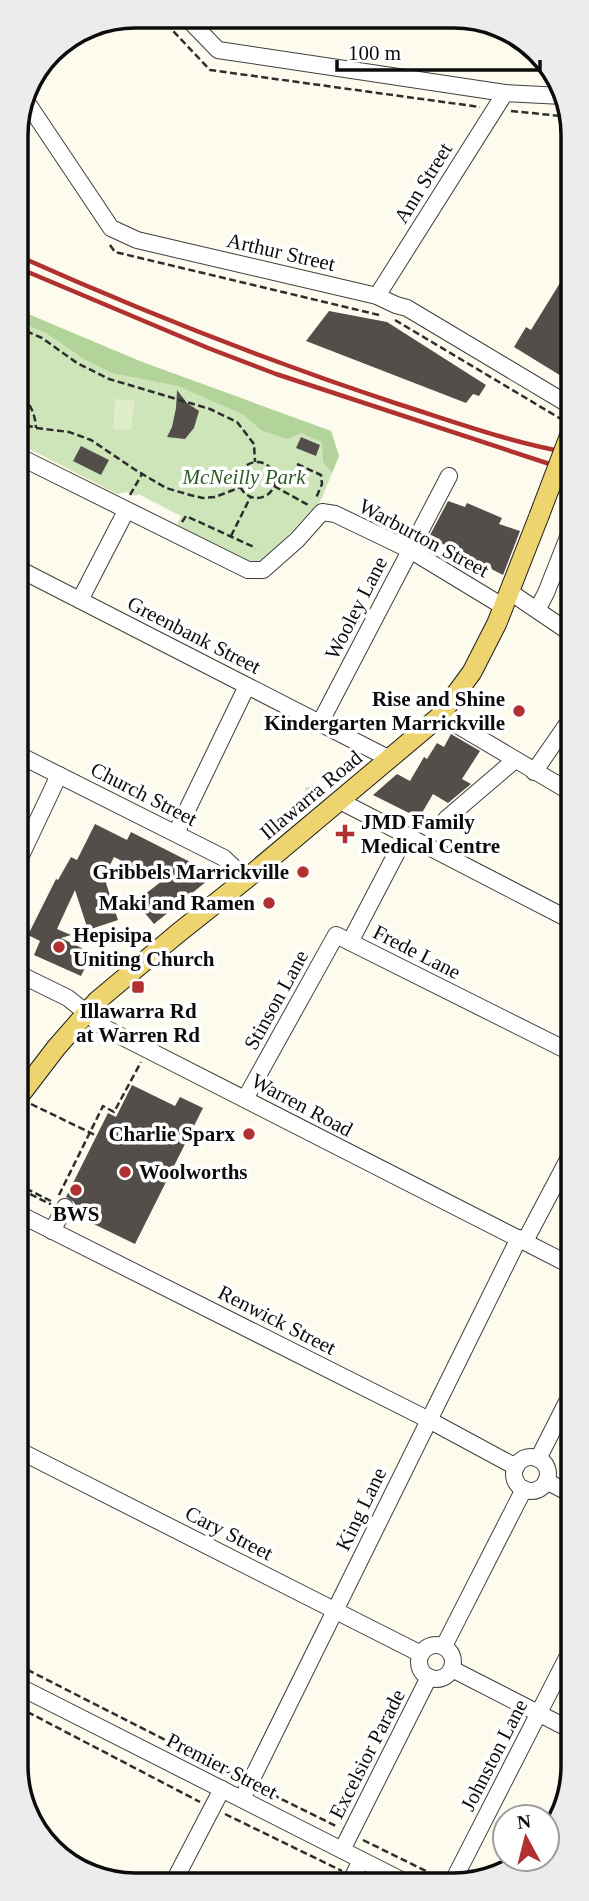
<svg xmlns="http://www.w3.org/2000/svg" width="589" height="1901" font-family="Georgia,serif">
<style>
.green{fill:#cee5ba}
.forest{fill:#b2d49a}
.pitch{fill:#dfedcb}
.building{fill:#544e4a}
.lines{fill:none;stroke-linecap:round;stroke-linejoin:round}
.minor-casing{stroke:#3f3f3f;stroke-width:18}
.major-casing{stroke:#1d1d1d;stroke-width:21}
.path{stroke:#2e2e2e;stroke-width:2.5;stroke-dasharray:7 3.5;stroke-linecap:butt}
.minor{stroke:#fff;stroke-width:16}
.major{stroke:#edd46e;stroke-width:19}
.rail{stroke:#b03130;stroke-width:4.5}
.major-bridge-casing{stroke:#1d1d1d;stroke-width:21;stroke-linecap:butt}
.major-bridge{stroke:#edd46e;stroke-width:19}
.poi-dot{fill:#b03130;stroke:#fff;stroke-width:2.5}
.labels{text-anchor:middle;stroke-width:7;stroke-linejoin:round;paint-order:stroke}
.street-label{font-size:21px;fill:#0c0c0c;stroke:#fff}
.park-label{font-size:21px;font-style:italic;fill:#2c5e22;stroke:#fff}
.poi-label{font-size:21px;font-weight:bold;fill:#0c0c0c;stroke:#fff;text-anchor:end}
.rim{fill:none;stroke:#0c0c0c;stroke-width:3.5}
</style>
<rect width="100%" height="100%" fill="#fdfbed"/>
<g class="green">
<path d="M16 309 142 362 331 431 339 456 321 500 258 567 176 527 181 516 138 494 136 496 126 492 117 494 16 442Z"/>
<path d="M306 787H327L301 808Z"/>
</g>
<path class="forest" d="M16 309 142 362 331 431 339 456 332 473 323 462 322 442 301 433 287 439 261 430 244 415 178 386 112 373 84 359 46 333 27 325 16 323Z"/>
<path class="pitch" d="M115 399 135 401 131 430 113 429Z"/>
<g class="building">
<path d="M571 265V382L514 347 526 327 531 330Z"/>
<path d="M329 311 387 322 486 385 479 396 473 394 466 403 306 341Z"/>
<path d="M177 390 187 403 199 411 194 428 185 439 167 437 172 427 176 408Z"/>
<path d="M301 437 320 445 316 456 296 448Z"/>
<path d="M81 446 109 460 101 475 73 461Z"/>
<path d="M448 501 465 507 467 503 502 518 499 524 520 531 503 575 429 537Z"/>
<path d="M451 734 480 751 462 779 471 784 448 803 433 794 419 818 373 795 397 774 410 781 424 757 427 759 437 743 444 747Z"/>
<path d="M95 824 127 840 131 832 206 870 209 875 207 881 154 924 138 905 142 901 140 898 162 881 114 857 104 877 118 920 88 930 75 890 57 929 71 935 61 938 92 953 81 976 34 955 40 941 28 935 56 879 58 880 71 857 77 860Z"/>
<path d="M132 1085 175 1106 180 1097 203 1108 135 1244 73 1214 75 1207 74 1202 66 1197 108 1113 116 1117Z"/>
</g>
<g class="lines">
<defs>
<g id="minor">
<path d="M185 16 218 50 505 93 563 96"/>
<path d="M24 98 111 228 137 240 377 296 396 305 407 308 571 406"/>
<path d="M377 296 505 93"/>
<path d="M16 455 248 570H263L297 540 322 512 335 514 410 550 504 607"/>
<path d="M17 568 390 759"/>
<path d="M510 592 572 634"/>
<path d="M80 600 126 511"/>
<path d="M537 610 546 593 572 527"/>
<path d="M439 717 452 722 572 793"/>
<path d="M320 723 449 476"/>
<path d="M17 754 224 858 246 879"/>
<path d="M534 772 572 717"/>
<path d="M340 801 572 921"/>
<path d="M446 819 515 760"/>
<path d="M176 833 247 686"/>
<path d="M406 835 350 942 572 1053"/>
<path d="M17 864 59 775"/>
<path d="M17 973 68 998 105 1028 572 1266"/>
<path d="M245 1099 336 935 350 942"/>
<path d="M17 1213 429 1420 516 1467"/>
<path d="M52 1231 65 1207"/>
<path d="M525 1241 572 1152"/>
<path d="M18 1450 421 1654"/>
<circle cx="531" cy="1474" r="17"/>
<path d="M538 1459 573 1390"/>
<path d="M546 1481 573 1495"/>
<circle cx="436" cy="1662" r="17"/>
<path d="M444 1646 524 1489"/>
<path d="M452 1669 573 1731"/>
<path d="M18 1686 407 1883"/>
<path d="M242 1799 519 1238"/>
<path d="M342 1850 429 1677"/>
<path d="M173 1883 222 1789"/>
<path d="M350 1883 361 1860"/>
<path d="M452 1883 573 1646"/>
</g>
<path id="major" d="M17 1099 56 1048 97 1001 177 934 246 879 439 717 472 672 497 623 539 516"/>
</defs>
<use href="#minor" class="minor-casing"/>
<use href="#major" class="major-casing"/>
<g class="path">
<path d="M159 16 210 70 480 107"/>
<path d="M511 111 571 117"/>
<path d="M110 245 115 252 379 315"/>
<path d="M395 320 561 419"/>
<path d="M16 329 26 331 42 338 77 363 109 379 210 409 237 422 254 444 255 462"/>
<path d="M16 389C29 401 35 412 36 428"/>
<path d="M16 422 36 428 69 432 91 440 134 469 166 488 190 495 203 498 215 497 241 487"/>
<circle cx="257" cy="480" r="18"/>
<path d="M297 464 321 475 322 484 316 498"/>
<path d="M274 486 310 506"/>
<path d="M130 495 142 474"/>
<path d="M182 522 186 516 256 548"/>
<path d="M231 536 251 496"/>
<path d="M31 1104 97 1136"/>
<path d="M59 1195 103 1106 114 1112 141 1062"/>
<path d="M51 1201 19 1185 18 1188 52 1205"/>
<path d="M18 1665 238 1777"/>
<path d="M18 1707 200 1802"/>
<path d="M263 1790 338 1827"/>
<path d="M225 1814 342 1871"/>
<path d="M363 1840 438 1877"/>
</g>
<use href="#minor" class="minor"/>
<use href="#major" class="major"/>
<g class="rail">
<path d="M16 255C141 311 268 361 398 404 455 422 512 443 571 453"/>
<path d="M16 267 208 348 276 374 571 471"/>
</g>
<defs>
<path id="major-bridge" d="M539 516 571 432"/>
</defs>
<use href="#major-bridge" class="major-bridge-casing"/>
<use href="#major-bridge" class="major-bridge"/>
</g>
<g class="poi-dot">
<circle cx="519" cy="711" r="7"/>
<path d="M341.5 823.5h7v7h7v7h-7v7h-7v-7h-7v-7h7z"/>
<circle cx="303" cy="872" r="7"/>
<circle cx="269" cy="903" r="7"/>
<circle cx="59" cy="947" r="7"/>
<rect x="131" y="980" width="14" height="14" rx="3.5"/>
<circle cx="249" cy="1134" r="7"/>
<circle cx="125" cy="1172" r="7"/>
<circle cx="76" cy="1190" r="7"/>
</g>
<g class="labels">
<g class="street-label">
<text transform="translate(423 183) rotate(-58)" y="7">Ann Street</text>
<text transform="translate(281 252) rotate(13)" y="7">Arthur Street</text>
<text transform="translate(424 538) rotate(28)" y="7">Warburton Street</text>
<text transform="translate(356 608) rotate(-63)" y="7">Wooley Lane</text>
<text transform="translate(194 635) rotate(27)" y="7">Greenbank Street</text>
<text transform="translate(144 794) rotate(27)" y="7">Church Street</text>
<text transform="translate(311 795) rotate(-40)" y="7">Illawarra Road</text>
<text transform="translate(417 952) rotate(27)" y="7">Frede Lane</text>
<text transform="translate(276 1000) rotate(-61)" y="7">Stinson Lane</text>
<text transform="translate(302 1105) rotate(28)" y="7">Warren Road</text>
<text transform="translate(277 1320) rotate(27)" y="7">Renwick Street</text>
<text transform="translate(361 1509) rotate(-64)" y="7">King Lane</text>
<text transform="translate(229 1533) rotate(27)" y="7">Cary Street</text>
<text transform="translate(367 1754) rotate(-63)" y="7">Excelsior Parade</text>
<text transform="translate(494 1755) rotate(-63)" y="7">Johnston Lane</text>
<text transform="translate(222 1766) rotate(27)" y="7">Premier Street</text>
</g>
<g class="park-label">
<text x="244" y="484">McNeilly Park</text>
</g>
<g class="poi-label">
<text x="505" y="706">Rise and Shine<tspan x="505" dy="24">Kindergarten Marrickville</tspan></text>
<text x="361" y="829" text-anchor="start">JMD Family<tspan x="361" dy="24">Medical Centre</tspan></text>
<text x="289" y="879">Gribbels Marrickville</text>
<text x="255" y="910">Maki and Ramen</text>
<text x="73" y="942" text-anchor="start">Hepisipa<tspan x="73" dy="24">Uniting Church</tspan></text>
<text x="138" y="1018" text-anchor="middle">Illawarra Rd<tspan x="138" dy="24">at Warren Rd</tspan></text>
<text x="235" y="1141">Charlie Sparx</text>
<text x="139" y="1179" text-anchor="start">Woolworths</text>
<text x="76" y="1221" text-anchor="middle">BWS</text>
</g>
</g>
<path d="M0 0H589V1901H0ZM135 28H454A107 107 0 0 1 561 135V1766A107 107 0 0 1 454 1873H135A107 107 0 0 1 28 1766V135A107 107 0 0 1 135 28Z" fill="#ececec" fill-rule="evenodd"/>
<path class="rim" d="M135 28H454A107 107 0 0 1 561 135V1766A107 107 0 0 1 454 1873H135A107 107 0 0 1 28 1766V135A107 107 0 0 1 135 28Z"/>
<g transform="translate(526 1838) rotate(353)"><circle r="33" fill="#ffffff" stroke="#9e9e9e" stroke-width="2"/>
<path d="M0-5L12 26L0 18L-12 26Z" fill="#b03130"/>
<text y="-10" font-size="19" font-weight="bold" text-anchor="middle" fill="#0c0c0c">N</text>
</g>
<path d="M337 60v10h203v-10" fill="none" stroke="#0c0c0c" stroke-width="3.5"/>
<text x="348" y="60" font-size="21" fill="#0c0c0c" stroke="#ffffff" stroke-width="5" paint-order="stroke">100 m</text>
</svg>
